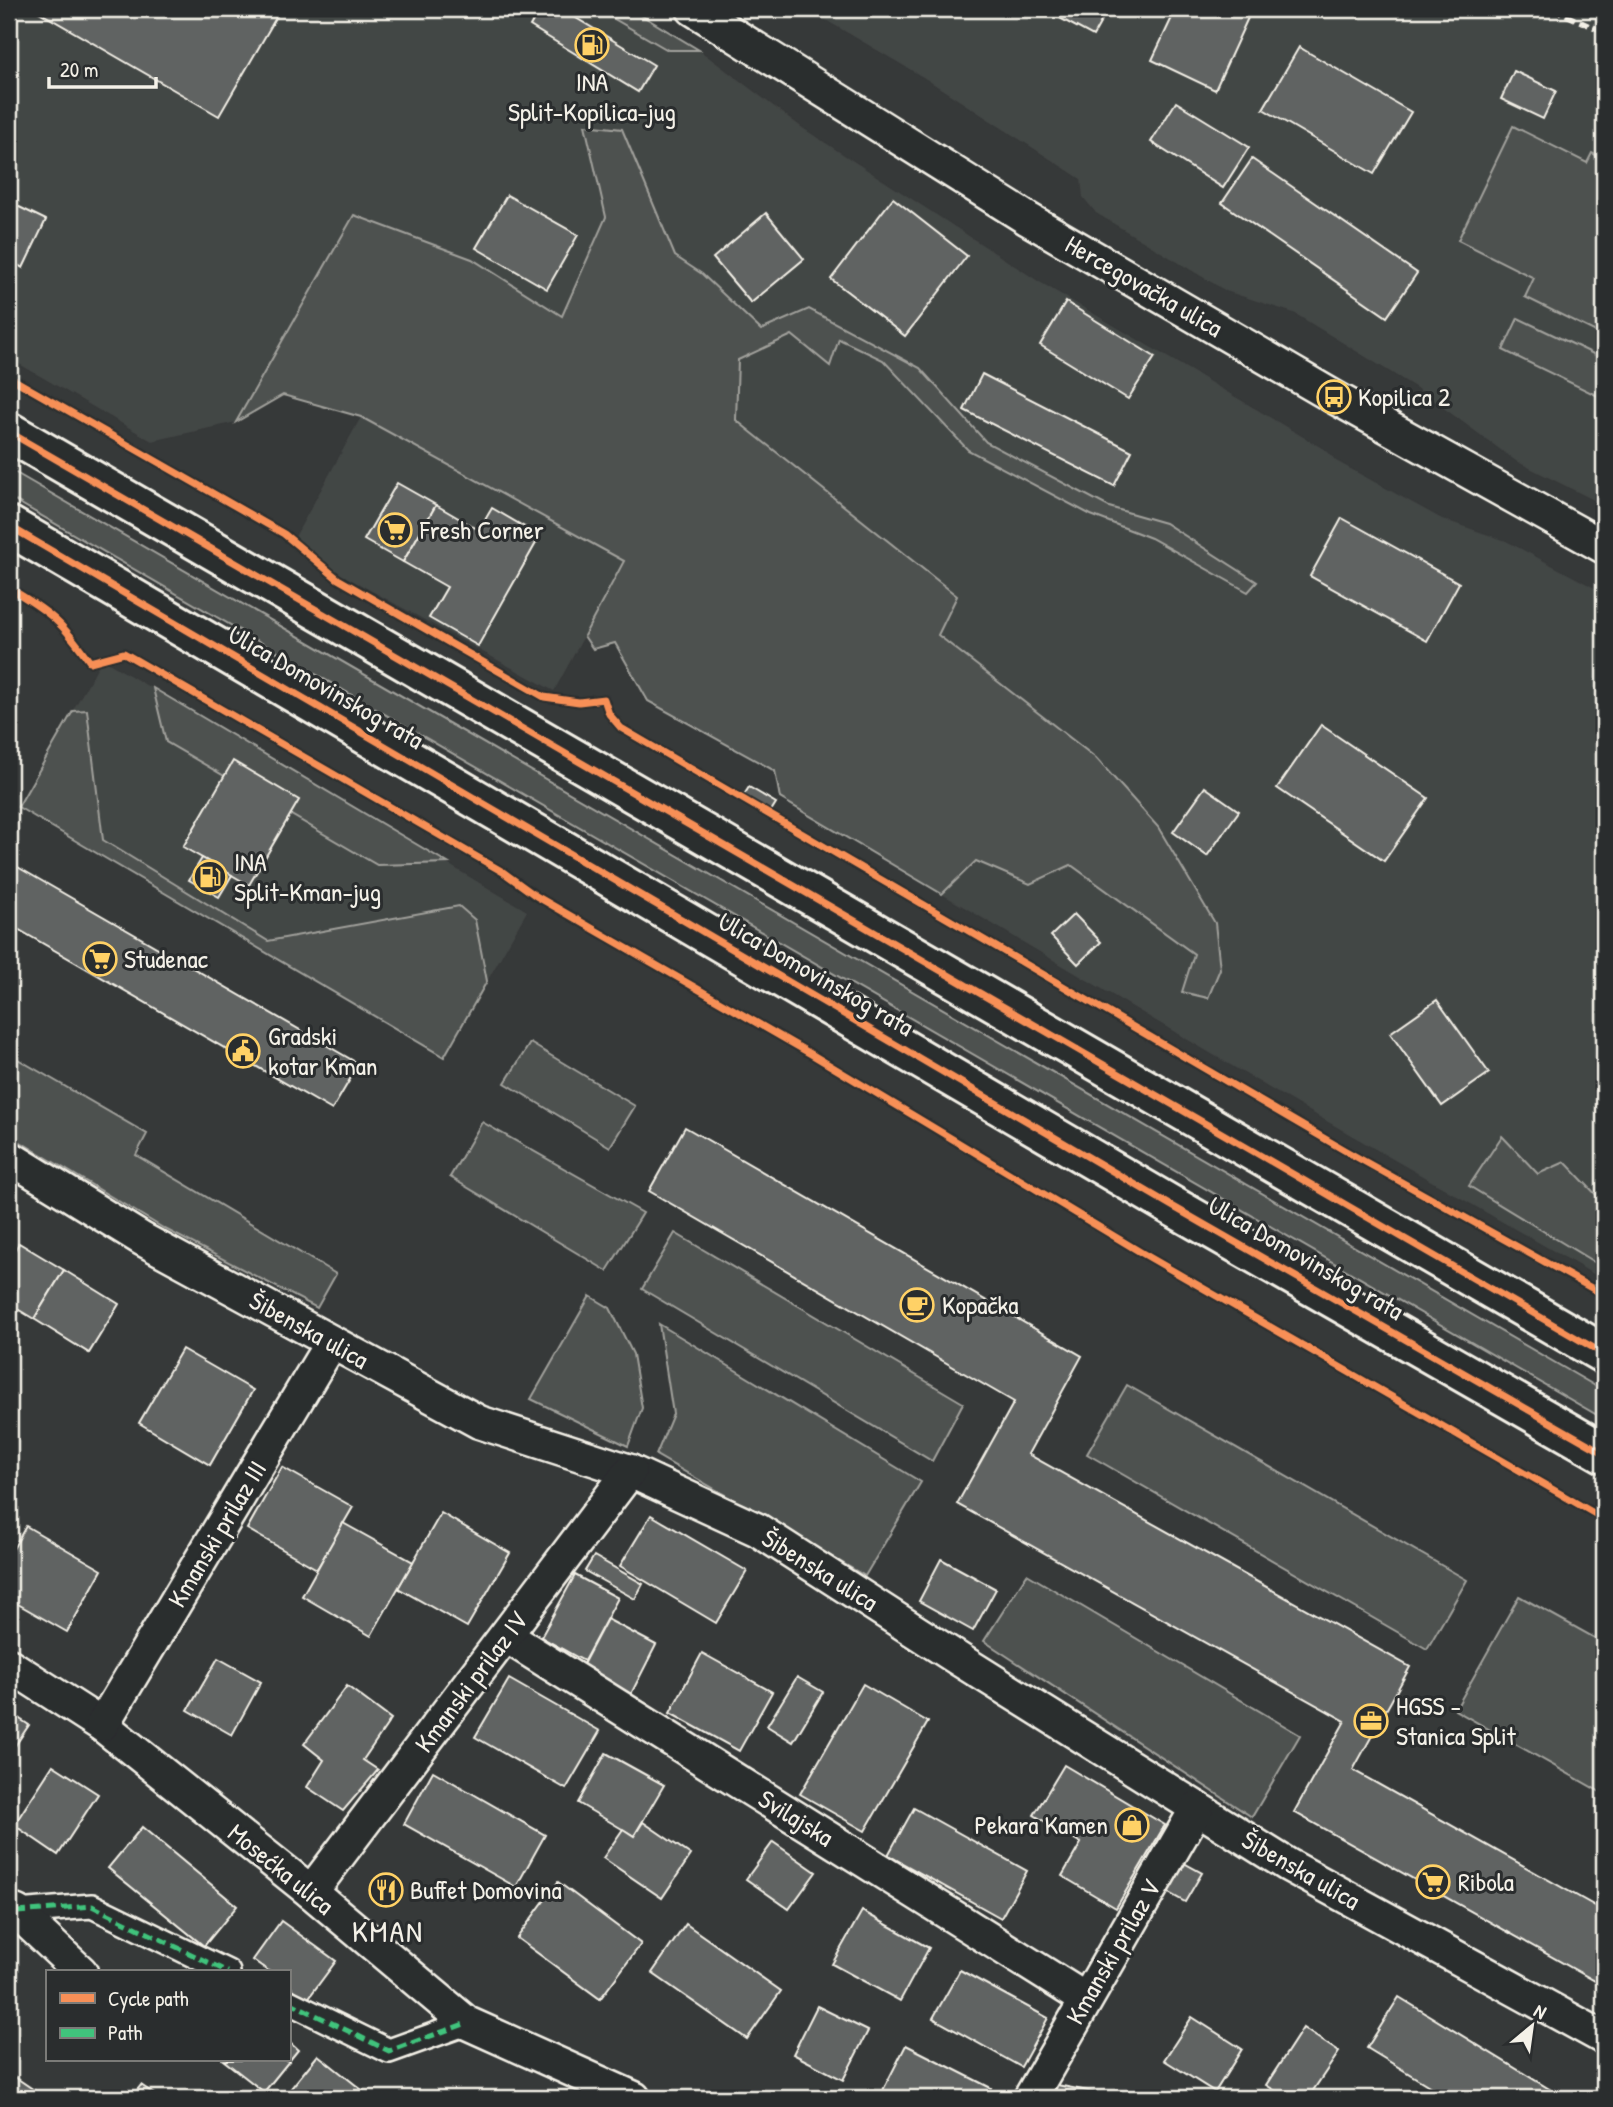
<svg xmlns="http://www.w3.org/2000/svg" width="1613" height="2107" font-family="'Patrick Hand',sans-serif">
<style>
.built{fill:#434645}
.green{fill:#4e514f;stroke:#a1a19c;stroke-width:2}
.building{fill:#616362;stroke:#f4f1e8;stroke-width:2}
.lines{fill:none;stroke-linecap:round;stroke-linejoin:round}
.pedestrian-casing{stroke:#f4f1e8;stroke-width:28}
.minor-casing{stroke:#f4f1e8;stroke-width:37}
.secondary-casing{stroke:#f4f1e8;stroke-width:44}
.pedestrian{stroke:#2a2d2e;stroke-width:23}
.minor{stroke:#2a2d2e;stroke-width:32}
.secondary{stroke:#2a2d2e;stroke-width:38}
.rail{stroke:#f4f1e8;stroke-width:5;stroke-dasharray:10 5;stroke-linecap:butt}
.quiet{stroke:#40c37c;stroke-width:5;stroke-dasharray:10 5;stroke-linecap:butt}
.cycleway-casing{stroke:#2a2d2e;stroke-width:11}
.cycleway{stroke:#f78f57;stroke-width:7}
.labels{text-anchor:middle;stroke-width:6;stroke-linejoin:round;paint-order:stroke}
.poi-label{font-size:26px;fill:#f4f1e8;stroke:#2a2d2e;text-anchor:start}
.street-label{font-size:26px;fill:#f4f1e8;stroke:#2a2d2e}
.quarter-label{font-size:30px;letter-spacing:2px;fill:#f4f1e8;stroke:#2a2d2e}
</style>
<rect width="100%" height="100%" fill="#363939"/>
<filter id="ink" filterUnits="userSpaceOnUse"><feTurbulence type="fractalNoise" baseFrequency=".0143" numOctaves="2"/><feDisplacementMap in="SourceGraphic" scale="14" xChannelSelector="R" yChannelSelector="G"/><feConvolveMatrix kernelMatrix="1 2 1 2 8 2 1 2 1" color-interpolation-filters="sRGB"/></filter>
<g filter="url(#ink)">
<g class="built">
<path d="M9 9H631L699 50 804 129 1038 281 1327 451 1336 461 1442 519 1506 541 1604 593V1280L1276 1092 942 894 976 861 1030 884 1071 865 1194 954 1182 992 1220 969 1096 758 938 635 956 596 736 420 738 359 792 334 830 365 838 339 883 359 968 450 1091 515 1151 538 1165 523 1109 507 986 442 920 368 809 309 761 330 702 274 675 256 635 161 561 316 472 259 354 216 236 422 152 441 9 358Z"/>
<path d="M807 9H1604V505L1516 461 1415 387 1294 313 1226 291 1096 213 1083 197 1081 179 923 77Z"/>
<path d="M361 417 625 561 554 691 290 546Z"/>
<path d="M102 659 527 911 444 1057 18 807Z"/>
</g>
<g class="green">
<path d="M597 9H631L699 50H668Z"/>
<path d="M585 125 622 129 675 256 702 274 761 330 809 309 920 368 986 442 1109 507 1165 523 1257 582 1248 592 1151 538 1091 515 968 450 883 360 839 339 830 366 792 335 738 360 736 420 957 596 938 635 1096 758 1158 827 1215 923 1220 969 1208 998 1182 992 1194 954 1071 865 1030 884 976 861 942 894 780 798 775 771 648 701 615 643 593 649 584 636 624 561 361 417 283 395 236 422 354 215 472 259 562 316 606 217Z"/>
<path d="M1513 126 1587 163 1592 153 1604 159V336L1525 297 1534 278 1458 240Z"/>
<path d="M1518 318 1604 359V399L1503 350Z"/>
<path d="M9 469 1604 1391V1419L9 497Z"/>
<path d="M153 688 448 863 377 865 166 742Z"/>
<path d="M87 710 103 840 268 941 459 906 475 920 487 981 444 1057 18 807 73 711Z"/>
<path d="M530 1043 635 1106 610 1147 505 1083Z"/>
<path d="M9 1054 147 1134 136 1155 336 1274 317 1308 163 1228 9 1135Z"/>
<path d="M482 1122 643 1213 607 1271 450 1177Z"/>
<path d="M1502 1136 1538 1174 1565 1162 1604 1203V1268L1469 1186Z"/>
<path d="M675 1233 963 1403 932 1461 642 1289Z"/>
<path d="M590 1296 610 1308 633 1354 642 1408 628 1446 531 1399Z"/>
<path d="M659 1324 921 1482 865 1576 656 1455 673 1414Z"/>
<path d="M1127 1385 1467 1580 1427 1649 1087 1454Z"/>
<path d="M1027 1574 1300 1735 1252 1817 984 1641Z"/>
<path d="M1519 1596 1604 1643V1794L1455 1710Z"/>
</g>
<g class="building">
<path d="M34 9H281L219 116Z"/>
<path d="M540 9H561L654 65 638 92 530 26Z"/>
<path d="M1043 9H1108L1093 36Z"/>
<path d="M1176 9H1252L1215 90 1152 60Z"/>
<path d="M1299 47 1411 112 1374 174 1263 109Z"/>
<path d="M1514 71 1556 91 1543 119 1501 99Z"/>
<path d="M1176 102 1249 147 1223 188 1151 142Z"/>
<path d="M1252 159 1417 273 1387 317 1222 203Z"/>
<path d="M507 195 578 235 547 289 476 248Z"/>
<path d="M893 198 967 256 905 336 831 279Z"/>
<path d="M9 202 46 220 23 268 9 260Z"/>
<path d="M766 213 804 259 751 303 713 258Z"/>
<path d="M1066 302 1155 357 1128 399 1040 345Z"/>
<path d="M982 374 1132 451 1114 486 964 410Z"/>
<path d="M397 483 436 505 403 562 364 540Z"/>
<path d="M436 505 479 530 492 508 540 536 478 646 429 618 447 587 403 562Z"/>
<path d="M1342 518 1459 583 1427 641 1310 576Z"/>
<path d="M1321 725 1428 798 1384 861 1277 788Z"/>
<path d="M233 761 299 800 249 885 183 847Z"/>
<path d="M749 787 776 803 771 811 744 795Z"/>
<path d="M1205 787 1239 811 1207 856 1173 832Z"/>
<path d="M202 858 232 875 219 897 189 880Z"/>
<path d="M9 862 359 1064 332 1110 9 924Z"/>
<path d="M1074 914 1101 942 1078 964 1051 936Z"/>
<path d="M1437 1000 1489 1073 1442 1106 1390 1033Z"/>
<path d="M685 1127 1082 1356 1028 1454 1410 1667 1353 1770 1604 1911V1986L1294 1812 1345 1721 957 1504 1014 1402 649 1191Z"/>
<path d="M19 1243 64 1270 34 1319 9 1304V1260Z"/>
<path d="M64 1270 119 1304 89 1353 34 1319Z"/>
<path d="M182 1349 253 1390 210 1465 139 1423Z"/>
<path d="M282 1467 353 1507 317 1569 247 1529Z"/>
<path d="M441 1513 510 1553 467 1627 398 1588Z"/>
<path d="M651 1515 747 1571 716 1623 620 1566Z"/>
<path d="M343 1523 413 1562 371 1636 302 1596Z"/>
<path d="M26 1526 102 1570 67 1632 9 1599V1556Z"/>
<path d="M594 1556 643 1584 635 1599 585 1571Z"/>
<path d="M941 1559 996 1589 973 1631 919 1601Z"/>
<path d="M575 1575 618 1598 584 1661 541 1637Z"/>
<path d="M607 1619 656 1645 631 1694 581 1668Z"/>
<path d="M702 1653 772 1692 739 1751 670 1713Z"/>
<path d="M218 1658 261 1682 232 1735 188 1710Z"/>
<path d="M797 1677 823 1692 793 1742 767 1726Z"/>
<path d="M509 1679 600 1731 566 1789 475 1737Z"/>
<path d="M863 1684 928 1722 865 1831 800 1794Z"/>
<path d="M347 1686 391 1719 363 1760 378 1770 343 1811 307 1787 324 1760 304 1744Z"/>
<path d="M9 1712 29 1725 9 1755Z"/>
<path d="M606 1753 664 1785 634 1836 578 1803Z"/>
<path d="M53 1765 98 1794 58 1855 14 1825Z"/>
<path d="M1064 1765 1165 1825 1116 1908 1062 1876 1081 1843 1034 1815Z"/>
<path d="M433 1771 545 1835 516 1887 404 1824Z"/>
<path d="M914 1808 1027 1871 1001 1918 888 1855Z"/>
<path d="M643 1822 691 1855 662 1898 603 1858 623 1829 634 1836Z"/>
<path d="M142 1827 237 1906 204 1946 108 1868Z"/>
<path d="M773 1842 816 1872 789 1909 746 1879Z"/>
<path d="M1184 1863 1202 1873 1185 1902 1167 1892Z"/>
<path d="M558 1882 641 1944 600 1999 517 1938Z"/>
<path d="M862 1911 929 1948 900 2001 832 1964Z"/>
<path d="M281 1921 336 1961 307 2000 289 1986V1972H270L253 1960Z"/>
<path d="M686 1924 781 1991 747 2039 652 1973Z"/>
<path d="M960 1970 1048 2018 1021 2067 933 2018Z"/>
<path d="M1399 1997 1564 2098H1449L1367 2048Z"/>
<path d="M817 2006 868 2031 843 2080 793 2054Z"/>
<path d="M1192 2017 1242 2049 1215 2092 1164 2060Z"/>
<path d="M1303 2028 1339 2052 1308 2098H1287L1266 2085Z"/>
<path d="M289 2042 298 2050 264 2092 223 2060H289Z"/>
<path d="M906 2045 991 2088 985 2098H879Z"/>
<path d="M318 2055 372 2098H283Z"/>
<path d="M9 2073 46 2098H9Z"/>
<path d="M141 2085 160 2098H131Z"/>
<path d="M1057 2085 1124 2098H1054Z"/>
</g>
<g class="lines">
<defs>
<g id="pedestrian">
<path d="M17 1912 92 1906 228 1972"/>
<path d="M289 2002 389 2051 467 2023"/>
</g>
<g id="minor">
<path d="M693 9 1028 219 1334 397 1604 547"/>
<path d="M9 1157 142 1239 479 1422 630 1471 758 1530 960 1660 1288 1865 1604 2038"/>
<path d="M506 1636 1085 1999"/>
<path d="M9 1665 102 1725 311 1892 467 2023 634 2098"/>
<path d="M102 1725 331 1343"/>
<path d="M311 1892 630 1471"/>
<path d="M9 1909 17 1912 81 1972"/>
<path d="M1030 2098 1197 1808"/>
</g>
<g id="secondary">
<path d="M9 432 1604 1354"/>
<path d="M9 526 1172 1206 1604 1453"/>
</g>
</defs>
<use href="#pedestrian" class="pedestrian-casing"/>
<use href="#minor" class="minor-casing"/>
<use href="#secondary" class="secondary-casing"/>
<use href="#pedestrian" class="pedestrian"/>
<use href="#minor" class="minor"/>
<use href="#secondary" class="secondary"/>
<path class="rail" d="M1552 9 1604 32"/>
<g class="quiet">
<path d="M17 1912 92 1906 228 1972"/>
<path d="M289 2002 389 2051 467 2023"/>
</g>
<defs>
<g id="cycleway">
<path d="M9 377 284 534 338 579 544 697 579 702 604 699 609 714 621 728 1344 1150 1604 1295"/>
<path d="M9 432 1604 1354"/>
<path d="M9 526 1172 1206 1604 1453"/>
<path d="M9 588C50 612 63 623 90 662L124 653 503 872 536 896 811 1054 1142 1253 1604 1519"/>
</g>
</defs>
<use href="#cycleway" class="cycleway-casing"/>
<use href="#cycleway" class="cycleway"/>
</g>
</g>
<defs>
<symbol id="fuel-ring" viewBox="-11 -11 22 22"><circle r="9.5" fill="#2a2d2e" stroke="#ffd166" stroke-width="1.5"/><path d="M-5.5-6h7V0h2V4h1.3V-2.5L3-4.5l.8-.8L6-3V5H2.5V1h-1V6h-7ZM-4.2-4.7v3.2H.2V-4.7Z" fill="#ffd166"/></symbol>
<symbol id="bus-ring" viewBox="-11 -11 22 22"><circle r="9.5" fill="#2a2d2e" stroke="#ffd166" stroke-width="1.5"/><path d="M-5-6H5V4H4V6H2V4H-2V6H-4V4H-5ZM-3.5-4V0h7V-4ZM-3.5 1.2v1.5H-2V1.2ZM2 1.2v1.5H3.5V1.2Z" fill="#ffd166"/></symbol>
<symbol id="supermarket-ring" viewBox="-11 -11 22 22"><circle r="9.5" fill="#2a2d2e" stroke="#ffd166" stroke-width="1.5"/><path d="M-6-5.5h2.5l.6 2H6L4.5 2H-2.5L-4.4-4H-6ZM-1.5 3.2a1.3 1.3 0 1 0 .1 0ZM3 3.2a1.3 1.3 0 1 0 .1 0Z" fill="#ffd166"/></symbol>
<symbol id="civic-ring" viewBox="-11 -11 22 22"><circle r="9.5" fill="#2a2d2e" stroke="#ffd166" stroke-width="1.5"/><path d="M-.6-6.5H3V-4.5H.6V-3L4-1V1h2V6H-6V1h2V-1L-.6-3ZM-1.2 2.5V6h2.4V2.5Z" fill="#ffd166"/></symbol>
<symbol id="cafe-ring" viewBox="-11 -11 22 22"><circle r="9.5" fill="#2a2d2e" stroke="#ffd166" stroke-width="1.5"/><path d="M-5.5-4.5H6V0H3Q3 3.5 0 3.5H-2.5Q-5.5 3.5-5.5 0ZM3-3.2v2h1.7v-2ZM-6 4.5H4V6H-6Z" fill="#ffd166"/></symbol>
<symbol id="office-ring" viewBox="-11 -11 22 22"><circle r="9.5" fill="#2a2d2e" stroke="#ffd166" stroke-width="1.5"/><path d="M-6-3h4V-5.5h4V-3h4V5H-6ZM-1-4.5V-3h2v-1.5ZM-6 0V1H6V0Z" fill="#ffd166"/></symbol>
<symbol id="shop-ring" viewBox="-11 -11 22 22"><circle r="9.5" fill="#2a2d2e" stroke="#ffd166" stroke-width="1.5"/><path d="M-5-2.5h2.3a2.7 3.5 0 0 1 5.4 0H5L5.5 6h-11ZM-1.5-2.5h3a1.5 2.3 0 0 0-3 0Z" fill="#ffd166"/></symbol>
<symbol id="restaurant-ring" viewBox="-11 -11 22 22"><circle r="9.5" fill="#2a2d2e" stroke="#ffd166" stroke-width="1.5"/><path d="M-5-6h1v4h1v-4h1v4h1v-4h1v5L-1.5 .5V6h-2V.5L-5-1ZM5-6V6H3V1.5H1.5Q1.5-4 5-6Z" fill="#ffd166"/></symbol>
</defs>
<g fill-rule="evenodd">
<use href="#fuel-ring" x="573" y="26" width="38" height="38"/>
<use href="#bus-ring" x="1315" y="378" width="38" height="38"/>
<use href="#supermarket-ring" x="376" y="511" width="38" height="38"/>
<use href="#fuel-ring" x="191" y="858" width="38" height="38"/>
<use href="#supermarket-ring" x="81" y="940" width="38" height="38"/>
<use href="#civic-ring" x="224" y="1032" width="38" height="38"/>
<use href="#cafe-ring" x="898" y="1286" width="38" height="38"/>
<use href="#office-ring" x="1352" y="1702" width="38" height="38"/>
<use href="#shop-ring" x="1113" y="1806" width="38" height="38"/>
<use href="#supermarket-ring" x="1414" y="1863" width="38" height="38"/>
<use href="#restaurant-ring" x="367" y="1871" width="38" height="38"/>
</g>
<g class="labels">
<g class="poi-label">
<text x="592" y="91" text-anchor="middle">INA<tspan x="592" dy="30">Split-Kopilica-jug</tspan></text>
<text x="1358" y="406">Kopilica 2</text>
<text x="420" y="539">Fresh Corner</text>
<text x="234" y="871">INA<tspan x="234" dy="30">Split-Kman-jug</tspan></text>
<text x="124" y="968">Studenac</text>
<text x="268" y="1045">Gradski<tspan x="268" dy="30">kotar Kman</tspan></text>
<text x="942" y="1314">Kopačka</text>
<text x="1396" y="1715">HGSS -<tspan x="1396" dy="30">Stanica Split</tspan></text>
<text x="1108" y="1834" text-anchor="end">Pekara Kamen</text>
<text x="1458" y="1891">Ribola</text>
<text x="410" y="1899">Buffet Domovina</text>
</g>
<g class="street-label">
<text transform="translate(1144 286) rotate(30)" y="9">Hercegovačka ulica</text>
<text transform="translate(326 687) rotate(30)" y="9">Ulica Domovinskog rata</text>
<text transform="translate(816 974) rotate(30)" y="9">Ulica Domovinskog rata</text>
<text transform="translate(1306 1258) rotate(30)" y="9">Ulica Domovinskog rata</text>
<text transform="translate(309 1330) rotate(29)" y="9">Šibenska ulica</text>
<text transform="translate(217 1534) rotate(-59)" y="9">Kmanski prilaz III</text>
<text transform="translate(820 1570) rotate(32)" y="9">Šibenska ulica</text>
<text transform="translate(471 1682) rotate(-53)" y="9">Kmanski prilaz IV</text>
<text transform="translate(796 1818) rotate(32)" y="9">Svilajska</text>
<text transform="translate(281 1869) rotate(39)" y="9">Mosećka ulica</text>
<text transform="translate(1301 1870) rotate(30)" y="9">Šibenska ulica</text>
<text transform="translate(1113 1952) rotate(-60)" y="9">Kmanski prilaz V</text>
</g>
<g class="quarter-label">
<text x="388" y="1942">KMAN</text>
</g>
</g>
<rect width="1613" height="2107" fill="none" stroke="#2a2d2e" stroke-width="35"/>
<rect x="18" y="18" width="1578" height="2072" fill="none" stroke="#f4f1e8" stroke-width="2.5" filter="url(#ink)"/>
<rect x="46" y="1970" width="245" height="91" fill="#2a2d2e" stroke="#7b7b78" stroke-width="2"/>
<rect x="60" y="1993" width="35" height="10" fill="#f78f57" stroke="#7b7b78" stroke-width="2"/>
<text x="108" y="2006" font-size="21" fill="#f4f1e8">Cycle path</text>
<rect x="60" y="2028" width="35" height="10" fill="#40c37c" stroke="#7b7b78" stroke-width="2"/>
<text x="108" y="2040" font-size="21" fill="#f4f1e8">Path</text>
<g transform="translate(1532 2026) rotate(29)" stroke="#2a2d2e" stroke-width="5" paint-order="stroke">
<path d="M0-5L12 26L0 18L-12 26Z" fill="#f4f1e8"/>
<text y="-10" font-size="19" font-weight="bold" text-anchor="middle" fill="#f4f1e8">N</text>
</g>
<path d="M49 77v10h107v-10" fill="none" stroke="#f4f1e8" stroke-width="3.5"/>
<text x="60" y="77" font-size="21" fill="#f4f1e8" stroke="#2a2d2e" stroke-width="5" paint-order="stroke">20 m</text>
</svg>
